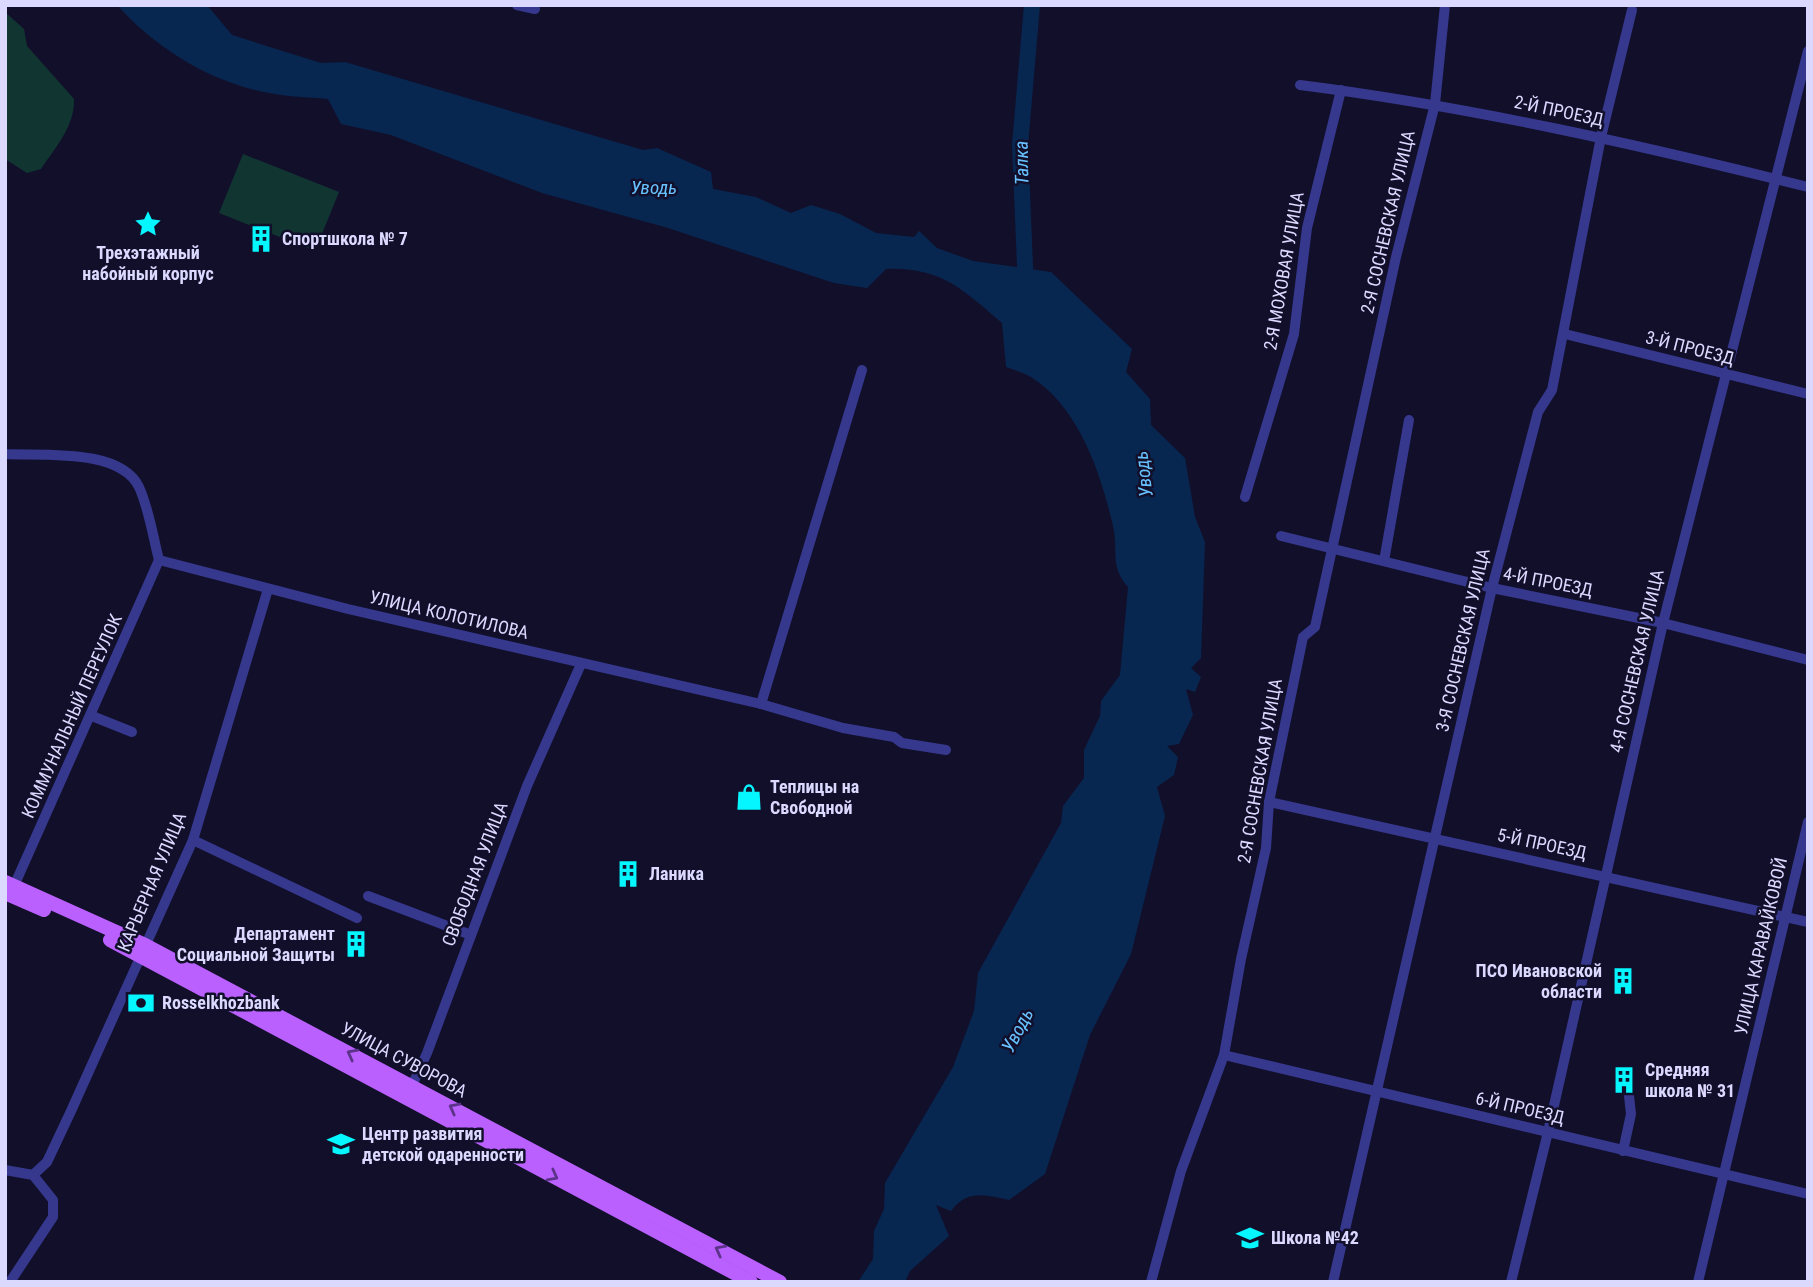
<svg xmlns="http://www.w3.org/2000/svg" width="1813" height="1287" font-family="'Roboto Condensed',sans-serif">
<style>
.green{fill:#113632}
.water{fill:#082750}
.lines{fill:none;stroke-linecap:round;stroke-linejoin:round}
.river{stroke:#082750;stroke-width:16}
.minor{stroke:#36388e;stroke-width:10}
.major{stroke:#b960ff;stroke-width:14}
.oneway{stroke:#5d338a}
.labels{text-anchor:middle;stroke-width:5;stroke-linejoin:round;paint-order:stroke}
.street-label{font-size:18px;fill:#dbd9ff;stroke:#120f2b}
.poi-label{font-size:18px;font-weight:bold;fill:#dbd9ff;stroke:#120f2b;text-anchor:start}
.water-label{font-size:19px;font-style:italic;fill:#67c2ff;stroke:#120f2b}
</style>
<rect width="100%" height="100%" fill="#120f2b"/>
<g class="green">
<path d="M5 12 24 29 27 46 74 99C75 126 55 148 41 169L27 173 5 159Z"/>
<path d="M243 154 339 192 315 251 219 213Z"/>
</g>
<path class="water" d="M117 5H207L232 35 321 63 345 62 643 150 657 148 711 172 713 189 756 197 791 213 811 205 840 214 876 233 914 237 919 231 937 248 973 261 1051 272 1132 349 1126 372 1150 399 1151 425 1185 458 1195 517 1205 542 1201 658 1191 668 1201 677 1195 692 1186 689 1193 715 1179 744 1167 746 1178 757 1174 775 1157 787 1165 816 1131 954 1090 1035 1045 1174 1009 1200C986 1195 967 1189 951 1211L936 1205 949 1236 910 1271 905 1282H858L873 1259 874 1231 884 1209 885 1183 953 1067 974 1011 978 973 1061 823 1063 806 1084 778V750L1100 716 1101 701 1120 675 1128 587C1109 565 1119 552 1113 526 1101 474 1079 407 1031 377 1024 373 1014 370 1006 367L1002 323C962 289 941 267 886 269L867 288 834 283 668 228 542 193 391 135 341 124 328 99C308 97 288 97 269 93 212 83 155 48 117 5Z"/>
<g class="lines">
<path class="river" d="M1026 289 1020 145 1032 5"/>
<g class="minor">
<path d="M517 5 535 9"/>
<path d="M1300 85C1472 107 1640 145 1808 187"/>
<path d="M1565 334 1808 394"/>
<path d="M5 454C43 456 120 448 139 487 149 509 153 537 159 560L348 609 761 704 843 728 894 737 902 743 946 750"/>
<path d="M1245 497 1294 334 1307 228 1341 90"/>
<path d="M1281 536 1492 588 1663 623 1808 660"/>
<path d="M1384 561 1409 420"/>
<path d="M761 704 862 370"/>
<path d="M92 716 132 732"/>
<path d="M1269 802 1808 922"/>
<path d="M193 840 357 918"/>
<path d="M14 886 159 560"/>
<path d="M368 896 471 935"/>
<path d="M1224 1055 1808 1194"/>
<path d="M409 1092 427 1053 527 786 581 664"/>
<path d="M1623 1151 1631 1114 1629 1096"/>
<path d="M5 1170 33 1175 53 1200V1217L10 1282"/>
<path d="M33 1175 47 1162 71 1111 193 840 268 589"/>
<path d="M1151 1282 1181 1171 1224 1055 1241 959 1266 848 1269 802 1303 637 1315 627 1396 257 1435 104 1445 5"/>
<path d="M1333 1282 1492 588 1538 412 1552 390 1601 137 1632 10"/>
<path d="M1511 1282 1548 1132 1663 623 1808 51"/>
<path d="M1698 1282 1808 822"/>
</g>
<g class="major">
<path d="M5 882 145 945 780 1282"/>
<path d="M5 893 44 910"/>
<path d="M110 940 751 1282"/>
</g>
</g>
<defs><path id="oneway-chevron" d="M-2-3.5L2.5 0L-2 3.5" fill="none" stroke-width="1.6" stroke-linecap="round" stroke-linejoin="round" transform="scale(1.75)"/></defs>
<g class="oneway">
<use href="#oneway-chevron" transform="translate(352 1054) rotate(-152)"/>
<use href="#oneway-chevron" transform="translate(454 1108) rotate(-152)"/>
<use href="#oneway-chevron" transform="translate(553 1176) rotate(28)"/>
<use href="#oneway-chevron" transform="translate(720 1250) rotate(-152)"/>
</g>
<defs>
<symbol id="sight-bare" viewBox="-9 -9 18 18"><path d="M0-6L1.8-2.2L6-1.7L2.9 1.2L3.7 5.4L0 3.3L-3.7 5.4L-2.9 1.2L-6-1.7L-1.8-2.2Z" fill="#05f6ff" stroke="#120f2b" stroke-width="2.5" paint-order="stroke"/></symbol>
<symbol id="building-bare" viewBox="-9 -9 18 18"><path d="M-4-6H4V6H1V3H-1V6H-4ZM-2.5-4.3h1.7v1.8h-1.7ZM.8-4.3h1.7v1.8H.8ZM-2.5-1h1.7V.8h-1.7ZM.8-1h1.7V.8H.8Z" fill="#05f6ff" stroke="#120f2b" stroke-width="2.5" paint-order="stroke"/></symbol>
<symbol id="shop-bare" viewBox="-9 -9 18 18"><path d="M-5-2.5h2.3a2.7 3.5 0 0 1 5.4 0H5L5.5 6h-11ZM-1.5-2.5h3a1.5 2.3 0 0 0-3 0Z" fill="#05f6ff" stroke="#120f2b" stroke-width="2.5" paint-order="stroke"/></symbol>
<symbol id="bank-bare" viewBox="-9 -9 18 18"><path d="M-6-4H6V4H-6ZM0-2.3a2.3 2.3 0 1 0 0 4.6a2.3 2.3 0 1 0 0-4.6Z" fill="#05f6ff" stroke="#120f2b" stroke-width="2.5" paint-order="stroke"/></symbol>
<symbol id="school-bare" viewBox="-9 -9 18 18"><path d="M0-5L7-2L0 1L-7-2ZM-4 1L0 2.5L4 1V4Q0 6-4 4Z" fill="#05f6ff" stroke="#120f2b" stroke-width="2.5" paint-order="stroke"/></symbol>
</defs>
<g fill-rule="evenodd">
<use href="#sight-bare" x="129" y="205" width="38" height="38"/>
<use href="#building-bare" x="242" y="220" width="38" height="38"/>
<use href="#shop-bare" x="730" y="778" width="38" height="38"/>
<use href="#building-bare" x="609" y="855" width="38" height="38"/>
<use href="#building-bare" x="337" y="925" width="38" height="38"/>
<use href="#building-bare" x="1604" y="962" width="38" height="38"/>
<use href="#bank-bare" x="122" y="984" width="38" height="38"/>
<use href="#building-bare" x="1605" y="1061" width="38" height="38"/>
<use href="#school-bare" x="322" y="1125" width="38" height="38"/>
<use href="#school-bare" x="1231" y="1219" width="38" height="38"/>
</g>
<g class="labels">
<g class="street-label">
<text transform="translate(1559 111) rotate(12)" y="6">2-Й ПРОЕЗД</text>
<text transform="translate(1388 222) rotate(-77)" y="6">2-Я СОСНЕВСКАЯ УЛИЦА</text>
<text transform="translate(1284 271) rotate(-80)" y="6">2-Я МОХОВАЯ УЛИЦА</text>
<text transform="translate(1690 348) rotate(14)" y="6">3-Й ПРОЕЗД</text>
<text transform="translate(1548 582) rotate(11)" y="6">4-Й ПРОЕЗД</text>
<text transform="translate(449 615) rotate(13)" y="6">УЛИЦА КОЛОТИЛОВА</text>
<text transform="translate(1463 640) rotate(-77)" y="6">3-Я СОСНЕВСКАЯ УЛИЦА</text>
<text transform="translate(1637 661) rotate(-77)" y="6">4-Я СОСНЕВСКАЯ УЛИЦА</text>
<text transform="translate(72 716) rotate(-66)" y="6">КОММУНАЛЬНЫЙ ПЕРЕУЛОК</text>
<text transform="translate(1260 771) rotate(-80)" y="6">2-Я СОСНЕВСКАЯ УЛИЦА</text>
<text transform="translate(1542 844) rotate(12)" y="6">5-Й ПРОЕЗД</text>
<text transform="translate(475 874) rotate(-69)" y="6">СВОБОДНАЯ УЛИЦА</text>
<text transform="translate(152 882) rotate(-67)" y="6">КАРЬЕРНАЯ УЛИЦА</text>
<text transform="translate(1761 946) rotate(-77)" y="6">УЛИЦА КАРАВАЙКОВОЙ</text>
<text transform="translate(404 1060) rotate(28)" y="6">УЛИЦА СУВОРОВА</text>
<text transform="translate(1520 1108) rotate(13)" y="6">6-Й ПРОЕЗД</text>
</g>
<g class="poi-label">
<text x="282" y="245">Спортшкола № 7</text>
<text x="148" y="259" text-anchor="middle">Трехэтажный<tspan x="148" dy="21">набойный корпус</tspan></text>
<text x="770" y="793">Теплицы на<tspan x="770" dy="21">Свободной</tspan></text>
<text x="649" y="880">Ланика</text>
<text x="335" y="940" text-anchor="end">Департамент<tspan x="335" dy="21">Социальной Защиты</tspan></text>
<text x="1602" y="977" text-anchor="end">ПСО Ивановской<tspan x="1602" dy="21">области</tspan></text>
<text x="162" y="1009">Rosselkhozbank</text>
<text x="1645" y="1076">Средняя<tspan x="1645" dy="21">школа № 31</tspan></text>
<text x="362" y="1140">Центр развития<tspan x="362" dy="21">детской одаренности</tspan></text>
<text x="1271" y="1244">Школа №42</text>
</g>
<g class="water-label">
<text transform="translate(1021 163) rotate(-91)" y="7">Талка</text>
<text x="654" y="194">Уводь</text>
<text transform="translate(1143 474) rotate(-97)" y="7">Уводь</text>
<text transform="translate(1017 1030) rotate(-62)" y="7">Уводь</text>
</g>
</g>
<rect width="1813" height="1287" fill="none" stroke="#dbd9ff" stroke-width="14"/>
</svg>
